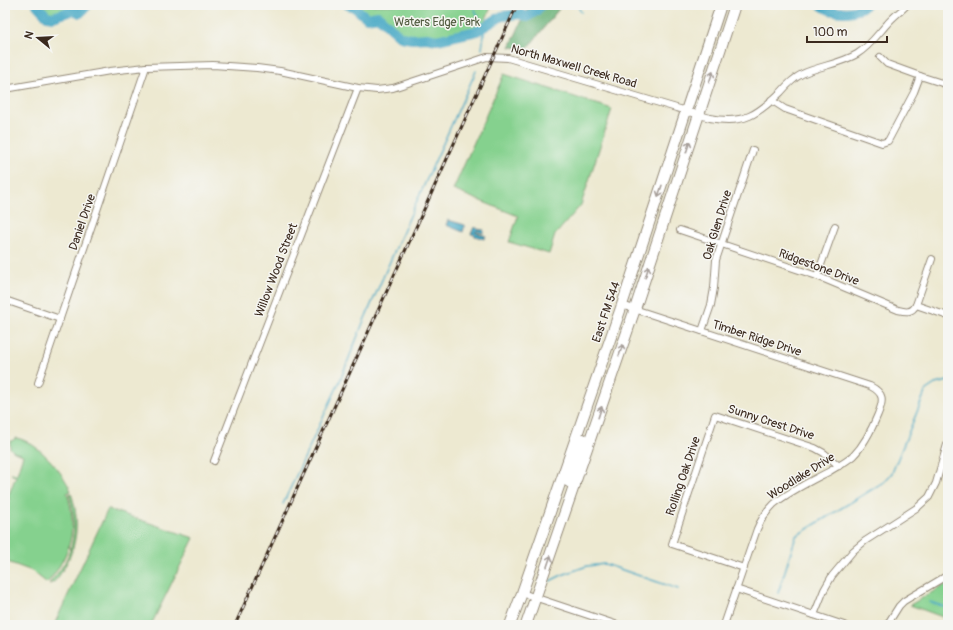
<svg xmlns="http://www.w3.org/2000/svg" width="953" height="630" font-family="Pangolin,sans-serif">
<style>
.green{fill:#85d18e;stroke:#607e56}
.forest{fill:#6cb379;stroke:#546e4c}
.water{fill:#44a7c4;stroke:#406871}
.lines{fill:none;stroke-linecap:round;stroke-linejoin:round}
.stream{stroke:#44a7c4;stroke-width:1.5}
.river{stroke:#44a7c4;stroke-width:10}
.street-casing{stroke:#948a78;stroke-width:8}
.primary-casing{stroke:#948a78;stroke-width:12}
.street{stroke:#fff;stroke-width:6}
.primary{stroke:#fff;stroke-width:10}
.rail-casing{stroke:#3b2a1e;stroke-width:3}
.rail{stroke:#f6f6f2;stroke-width:1.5;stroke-dasharray:4.5;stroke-linecap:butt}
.oneway{stroke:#a79f9a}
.labels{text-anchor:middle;stroke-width:3;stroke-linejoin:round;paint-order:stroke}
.park-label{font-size:12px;fill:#515c40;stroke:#f6f6f2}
.street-label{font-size:12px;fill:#3b2a1e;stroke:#f6f6f2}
</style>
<rect width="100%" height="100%" fill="#f6f6f2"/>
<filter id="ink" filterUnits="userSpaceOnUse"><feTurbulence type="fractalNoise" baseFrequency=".025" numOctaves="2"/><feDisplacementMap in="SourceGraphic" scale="8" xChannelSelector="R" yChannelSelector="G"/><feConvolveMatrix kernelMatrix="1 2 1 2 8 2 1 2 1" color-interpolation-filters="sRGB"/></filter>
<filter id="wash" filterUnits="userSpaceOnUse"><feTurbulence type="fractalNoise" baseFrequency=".012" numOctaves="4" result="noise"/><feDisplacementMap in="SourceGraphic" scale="16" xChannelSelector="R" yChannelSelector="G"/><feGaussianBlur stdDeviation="0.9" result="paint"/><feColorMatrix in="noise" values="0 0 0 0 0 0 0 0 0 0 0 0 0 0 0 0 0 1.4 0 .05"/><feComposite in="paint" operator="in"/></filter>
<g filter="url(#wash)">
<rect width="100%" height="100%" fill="#ede9d1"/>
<g class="green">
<path d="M37 5H88L80 13 74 10 53 17 47 16Z"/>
<path d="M348 5H492L482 28 477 31 437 40 427 38 412 39 401 37 393 30 379 16 367 18 354 7Z"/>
<path d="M504 74 612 109 581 205 555 235 549 254 509 242 518 216 453 190Z"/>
<path d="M16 438C37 441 63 472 71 491L67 493C78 528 71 555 47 583L32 571 5 561V513L10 499 5 497V494H9L16 476 12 475V473L17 474 23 455 14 452 10 448V442Z"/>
<path d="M71 493C80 519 78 547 62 571 59 576 55 583 49 584 53 578 60 571 64 564 76 542 76 517 69 494Z"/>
<path d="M108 509 194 538 151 625H54Z"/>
<path d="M948 583V619L910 605Z"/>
</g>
<path class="forest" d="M529 5H562L527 49 510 47Z"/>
<g class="water">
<path d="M448 220 465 225 463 232 446 225Z"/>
<path d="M474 227 477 228V229L484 230 483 233 476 231 475 232 486 236 484 239 475 236V235L471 234Z"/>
</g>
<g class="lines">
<g class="stream">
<path d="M473 5 481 24 485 27 482 49"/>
<path d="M577 5 581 12"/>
<path d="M283 504 339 383 363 323 406 225 476 71"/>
<path d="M550 581 562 575 587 566 605 564 678 589"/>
<path d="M778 593 796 536 884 482 892 473 926 390 935 384 948 381"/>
<path d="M930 602 948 608"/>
</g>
<g class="river">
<path d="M37 5 47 16 53 17 74 10 80 13 88 5"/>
<path d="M348 5 354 7 367 18 378 16 393 30 401 37 412 39 427 38 437 40 477 31 502 16 520 14 527 17 536 11 541 5"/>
<path d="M821 5C829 12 843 13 853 11 857 10 862 7 865 5"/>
</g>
</g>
</g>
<g filter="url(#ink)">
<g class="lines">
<defs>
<g id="street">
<path d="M920 76 948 85"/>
<path d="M5 89 110 71 146 67 213 65 257 68 280 71 358 88 377 90 393 88 487 57 508 58 710 118C744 125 758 114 781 92 787 85 794 78 802 74 819 66 840 64 857 54 869 47 878 34 887 24 893 17 901 11 907 5"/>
<path d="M771 100 785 109 882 143 888 141 914 92 920 76 887 64 880 57"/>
<path d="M680 230 817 276 898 310C906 312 912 313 916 305L932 259"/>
<path d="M817 276 835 226"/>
<path d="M5 300 60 319"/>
<path d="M622 305 870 386C884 393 884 400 878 414 872 429 865 444 853 456 846 462 838 466 830 471 811 481 790 491 774 504 766 512 761 519 757 529L724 625"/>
<path d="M916 305 948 316"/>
<path d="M702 331 711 305 714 288 716 260 753 150"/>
<path d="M38 383 146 67"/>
<path d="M214 461 358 88"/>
<path d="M744 568 672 544 715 415 815 448 824 453 839 466"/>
<path d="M736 589 844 625"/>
<path d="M522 593 618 625"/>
<path d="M814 615 824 590 832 576 853 551 865 541 918 507 929 497 936 483 948 441"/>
<path d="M887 625 899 606 904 601 948 575"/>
</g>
<g id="primary">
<path d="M575 485 569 482 583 439"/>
<path d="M510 625 522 593 622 305 721 5"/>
<path d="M526 625 635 309 735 5"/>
</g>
</defs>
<use href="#street" class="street-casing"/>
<use href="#primary" class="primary-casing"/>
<use href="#street" class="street"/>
<use href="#primary" class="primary"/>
<defs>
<path id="rail" d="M235 625 517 5"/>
</defs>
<use href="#rail" class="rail-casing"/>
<use href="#rail" class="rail"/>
</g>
<defs><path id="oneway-shaft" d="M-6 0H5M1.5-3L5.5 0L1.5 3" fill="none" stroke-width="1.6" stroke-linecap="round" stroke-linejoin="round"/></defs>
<g class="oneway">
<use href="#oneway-shaft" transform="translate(711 77) rotate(-71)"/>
<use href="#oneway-shaft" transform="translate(688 147) rotate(-72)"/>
<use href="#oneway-shaft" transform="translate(660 191) rotate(109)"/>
<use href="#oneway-shaft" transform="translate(647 272) rotate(-72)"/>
<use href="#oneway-shaft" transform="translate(621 350) rotate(-71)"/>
<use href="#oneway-shaft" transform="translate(600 412) rotate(-72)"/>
<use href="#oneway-shaft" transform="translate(549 561) rotate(-71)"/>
</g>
</g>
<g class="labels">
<g class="park-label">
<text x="437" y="26">Waters Edge Park</text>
</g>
<g class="street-label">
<text transform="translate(574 66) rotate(16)" y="4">North Maxwell Creek Road</text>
<text transform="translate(82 222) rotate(-71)" y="4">Daniel Drive</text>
<text transform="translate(717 225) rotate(-73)" y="4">Oak Glen Drive</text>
<text transform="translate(819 267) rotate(20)" y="4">Ridgestone Drive</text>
<text transform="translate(276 270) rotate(-69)" y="4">Willow Wood Street</text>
<text transform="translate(606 312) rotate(-71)" y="4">East FM 544</text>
<text transform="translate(757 338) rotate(18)" y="4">Timber Ridge Drive</text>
<text transform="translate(771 422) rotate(18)" y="4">Sunny Crest Drive</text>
<text transform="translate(683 476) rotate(-71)" y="4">Rolling Oak Drive</text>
<text transform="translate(801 476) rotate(-32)" y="4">Woodlake Drive</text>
</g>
</g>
<rect width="953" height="630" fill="none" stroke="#f6f6f2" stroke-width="20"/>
<g transform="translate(38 38) rotate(288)" stroke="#f6f6f2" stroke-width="3" paint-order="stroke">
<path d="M0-3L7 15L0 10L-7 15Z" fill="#3b2a1e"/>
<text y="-6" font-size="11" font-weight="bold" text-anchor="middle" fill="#3b2a1e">N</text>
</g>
<path d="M807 36v6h80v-6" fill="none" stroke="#3b2a1e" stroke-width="2"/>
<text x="813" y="36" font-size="12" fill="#3b2a1e" stroke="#f6f6f2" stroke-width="3" paint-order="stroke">100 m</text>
</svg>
